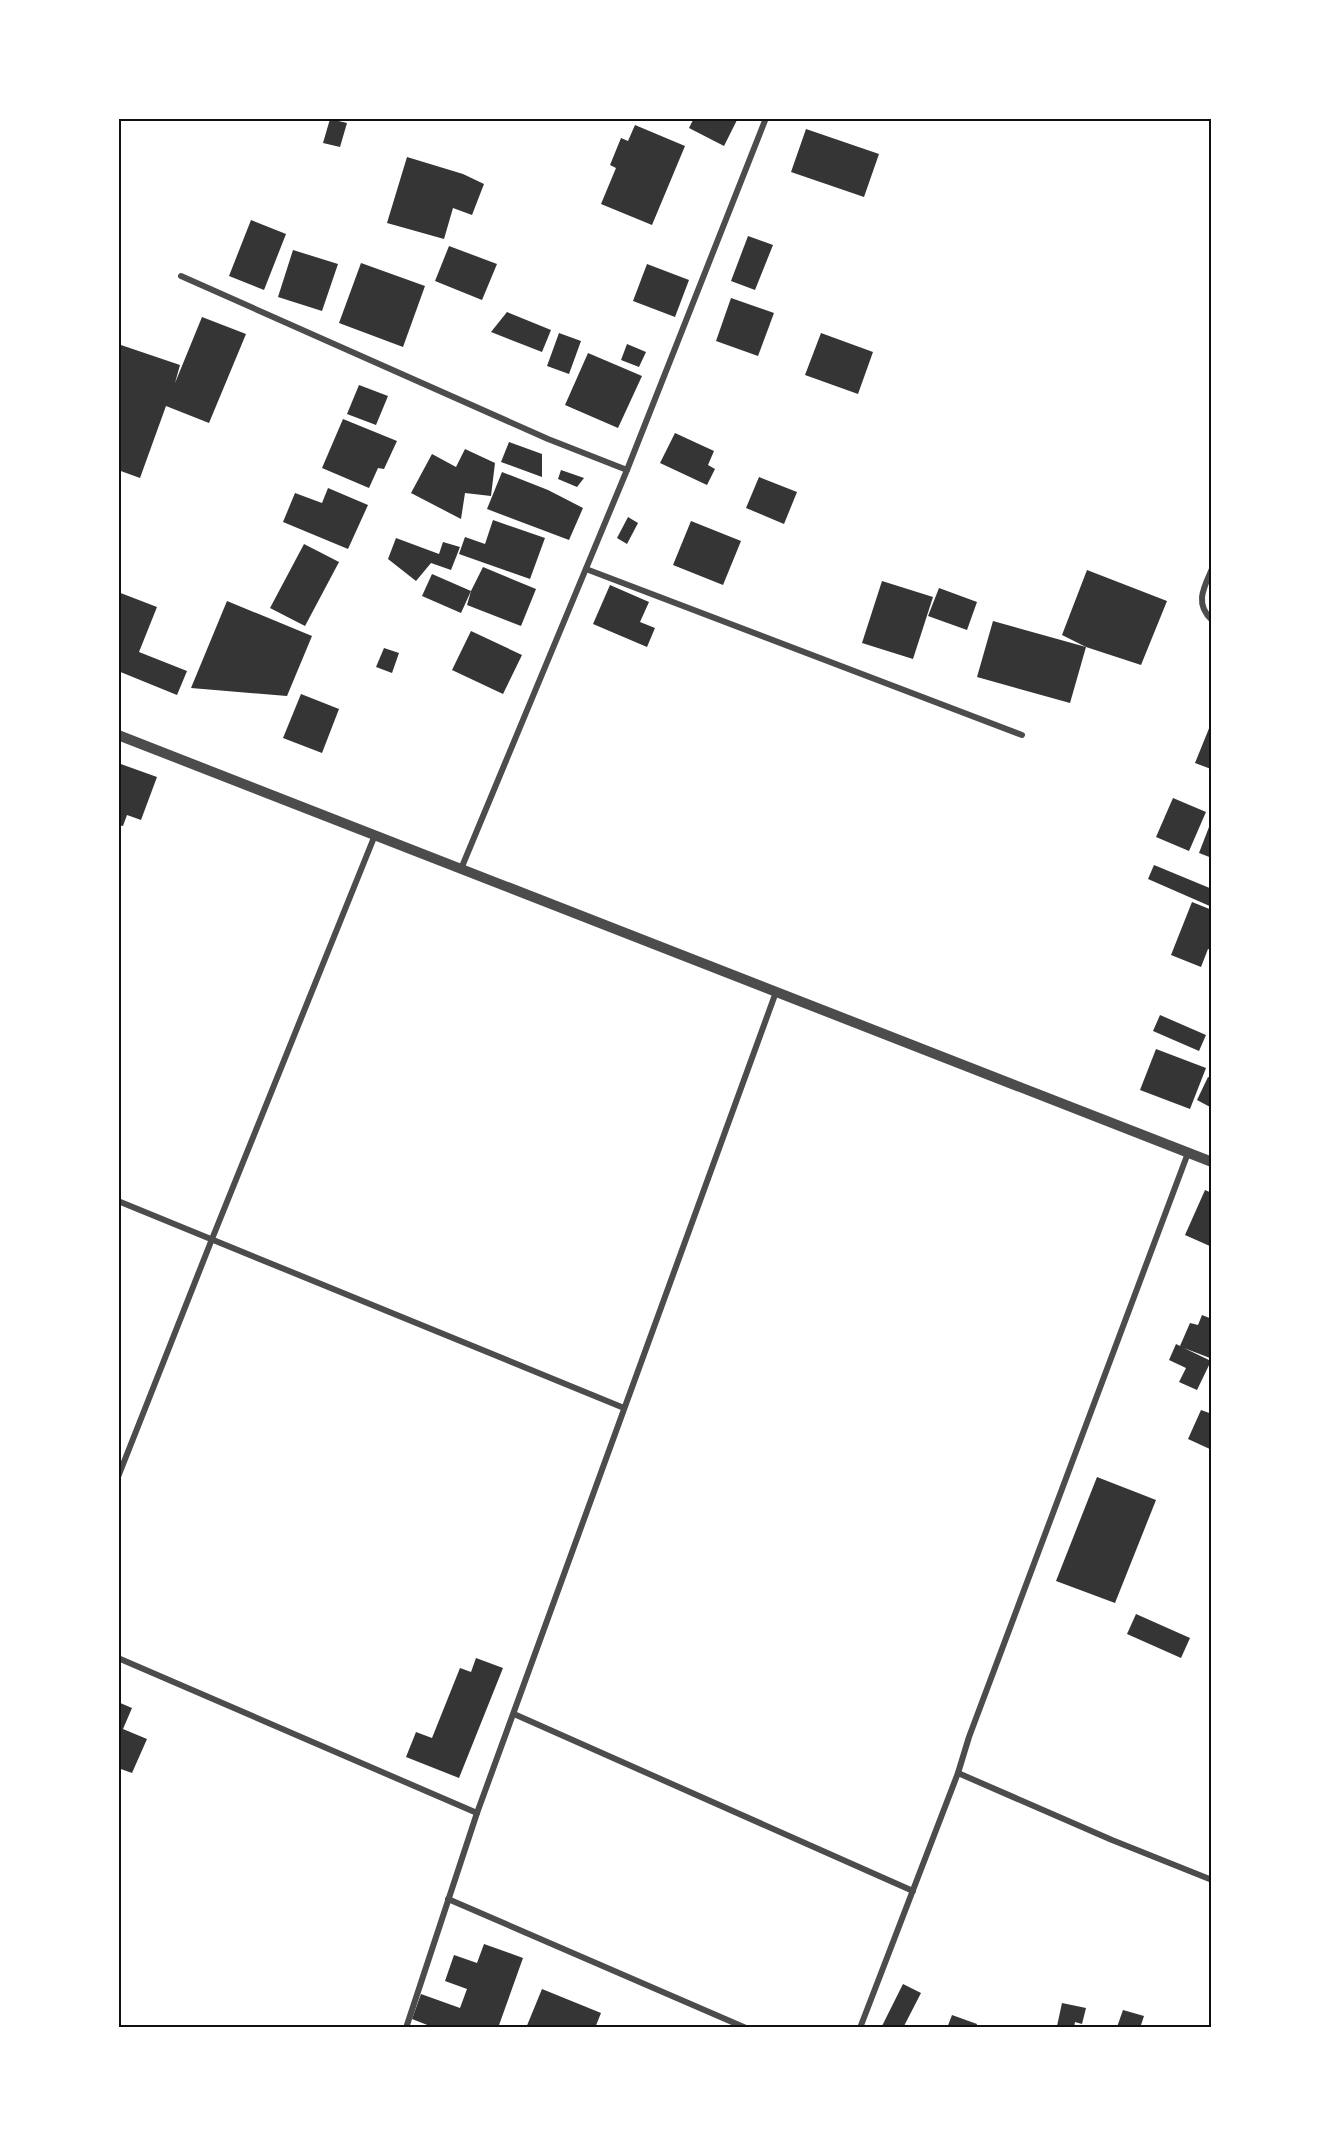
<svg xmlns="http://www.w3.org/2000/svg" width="1330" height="2146" font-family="'DM Sans',sans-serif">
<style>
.building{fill:#353535}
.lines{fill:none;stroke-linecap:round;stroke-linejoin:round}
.minor{stroke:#4c4c4c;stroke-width:6}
.tertiary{stroke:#4c4c4c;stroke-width:10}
.neatline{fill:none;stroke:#111;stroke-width:2}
</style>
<rect width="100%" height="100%" fill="#fff"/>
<g class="building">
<path d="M694 118H738L724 146 689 128Z"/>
<path d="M330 119 347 123 340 147 323 143Z"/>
<path d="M635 125 685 146 652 225 601 204 616 168 610 165 621 138 628 141Z"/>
<path d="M806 129 879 154 864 197 791 172Z"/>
<path d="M407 157 463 174 484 184 472 215 453 208 444 239 387 223Z"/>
<path d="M251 220 286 234 264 290 229 276Z"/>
<path d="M748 236 773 245 755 290 731 281Z"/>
<path d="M449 246 497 264 482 300 435 281Z"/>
<path d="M293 250 338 264 322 311 278 297Z"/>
<path d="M361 263 425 286 403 347 339 323Z"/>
<path d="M647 264 689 280 675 317 633 301Z"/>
<path d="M731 298 774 313 758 356 716 341Z"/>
<path d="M507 312 551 330 542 352 491 332Z"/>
<path d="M202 317 246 334 209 423 166 406 140 478 118 470V344L180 365 175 383Z"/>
<path d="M559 333 581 341 569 374 547 366Z"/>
<path d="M821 333 873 352 858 394 805 375Z"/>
<path d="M627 344 646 352 639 367 621 360Z"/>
<path d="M588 353 642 376 618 428 565 405Z"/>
<path d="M359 385 388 396 376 425 347 414Z"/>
<path d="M343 419 397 441 384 469 378 468 369 488 322 468Z"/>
<path d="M675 433 714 451 708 465 715 469 707 485 660 463Z"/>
<path d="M509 442 542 454V477L501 462Z"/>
<path d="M465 449 495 463 491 496 465 493 461 519 411 493 432 454 456 467Z"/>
<path d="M561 470 584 478 577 487 558 479Z"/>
<path d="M502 472 548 490 583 508 569 540 487 509Z"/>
<path d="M759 477 797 492 784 524 746 508Z"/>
<path d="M328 488 368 505 348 549 283 522 295 493 322 503Z"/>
<path d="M628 517 638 523 627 544 617 538Z"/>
<path d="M493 520 545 538 530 579 459 554 465 537 485 544Z"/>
<path d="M691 521 741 541 723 585 673 565Z"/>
<path d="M396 538 439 554 443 542 460 547 451 570 431 563 416 581 388 559Z"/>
<path d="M304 544 339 562 305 626 270 608Z"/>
<path d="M483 567 536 589 521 626 467 605 471 591Z"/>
<path d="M1087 570 1167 601 1141 665 1086 647 1062 635Z"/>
<path d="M432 574 471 591 461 613 422 596Z"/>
<path d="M882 581 933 597 913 659 862 643Z"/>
<path d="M610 585 649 602 640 622 655 628 647 647 593 624Z"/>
<path d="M939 588 977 602 967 630 928 616Z"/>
<path d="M118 592 157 607 139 652 187 671 177 695 118 671Z"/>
<path d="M227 601 312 636 287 696 191 688Z"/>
<path d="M993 621 1086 647 1070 703 977 677Z"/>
<path d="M471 631 522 655 503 694 452 670Z"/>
<path d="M384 648 399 653 392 673 376 667Z"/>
<path d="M301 694 339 709 322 753 283 738Z"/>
<path d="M1212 721V767L1211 769 1195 763Z"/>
<path d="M118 763 157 777 141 820 127 815 123 826 118 825Z"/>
<path d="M1173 798 1206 812 1189 851 1156 837Z"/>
<path d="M1209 827 1212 828V858L1199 853Z"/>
<path d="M1154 865 1212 889V907L1148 879Z"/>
<path d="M1192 902 1212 910V950L1208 949 1201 967 1171 955Z"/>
<path d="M1160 1015 1206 1035 1199 1051 1153 1031Z"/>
<path d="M1156 1049 1206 1068 1190 1109 1140 1090Z"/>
<path d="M1208 1077 1212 1078V1108L1197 1100Z"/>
<path d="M1205 1190 1212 1193V1247L1185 1235Z"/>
<path d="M1202 1315 1212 1319V1353L1210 1358 1184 1348 1211 1361 1197 1390 1179 1382 1186 1368 1169 1360 1176 1344 1180 1346 1190 1323 1198 1325Z"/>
<path d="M1201 1410 1212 1414V1450L1188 1439Z"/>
<path d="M1097 1477 1156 1500 1115 1603 1056 1581Z"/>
<path d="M1136 1614 1190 1638 1181 1658 1127 1634Z"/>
<path d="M476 1658 503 1668 459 1778 406 1757 416 1732 432 1738 460 1668 471 1672Z"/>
<path d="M118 1702 132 1708 123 1729 147 1739 132 1773 118 1768Z"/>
<path d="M484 1944 523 1958 498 2028H435L412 2019 421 1994 460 2008 467 1989 445 1981 454 1955 477 1963Z"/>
<path d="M903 1984 921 1993 903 2028H881Z"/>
<path d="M542 1989 601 2013 595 2028H526Z"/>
<path d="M1062 2003 1086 2008 1082 2024 1075 2022 1074 2028 1057 2026Z"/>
<path d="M1123 2010 1144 2016 1140 2028 1117 2027Z"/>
<path d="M952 2015 977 2024 976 2028H947Z"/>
</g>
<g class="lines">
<g class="minor">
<path d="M181 276 548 439 627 470"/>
<path d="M586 569 1022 735"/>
<path d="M1212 569C1204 587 1194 604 1212 620"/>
<path d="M461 869 627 470 766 118"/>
<path d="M118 1201 624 1408"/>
<path d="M118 1477 212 1239 375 835"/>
<path d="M118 1658 477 1813"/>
<path d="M514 1714 913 1891"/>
<path d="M958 1773 1112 1840 1212 1880"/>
<path d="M448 1899 746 2028"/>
<path d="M406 2028 477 1813 776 992"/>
<path d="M860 2028 958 1773 969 1737 1188 1153"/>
</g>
<path class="tertiary" d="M118 735 1212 1162"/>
</g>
<rect width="1330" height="2146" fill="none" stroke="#ffffff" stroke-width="240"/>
<rect x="120" y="120" width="1090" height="1906" class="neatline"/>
</svg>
